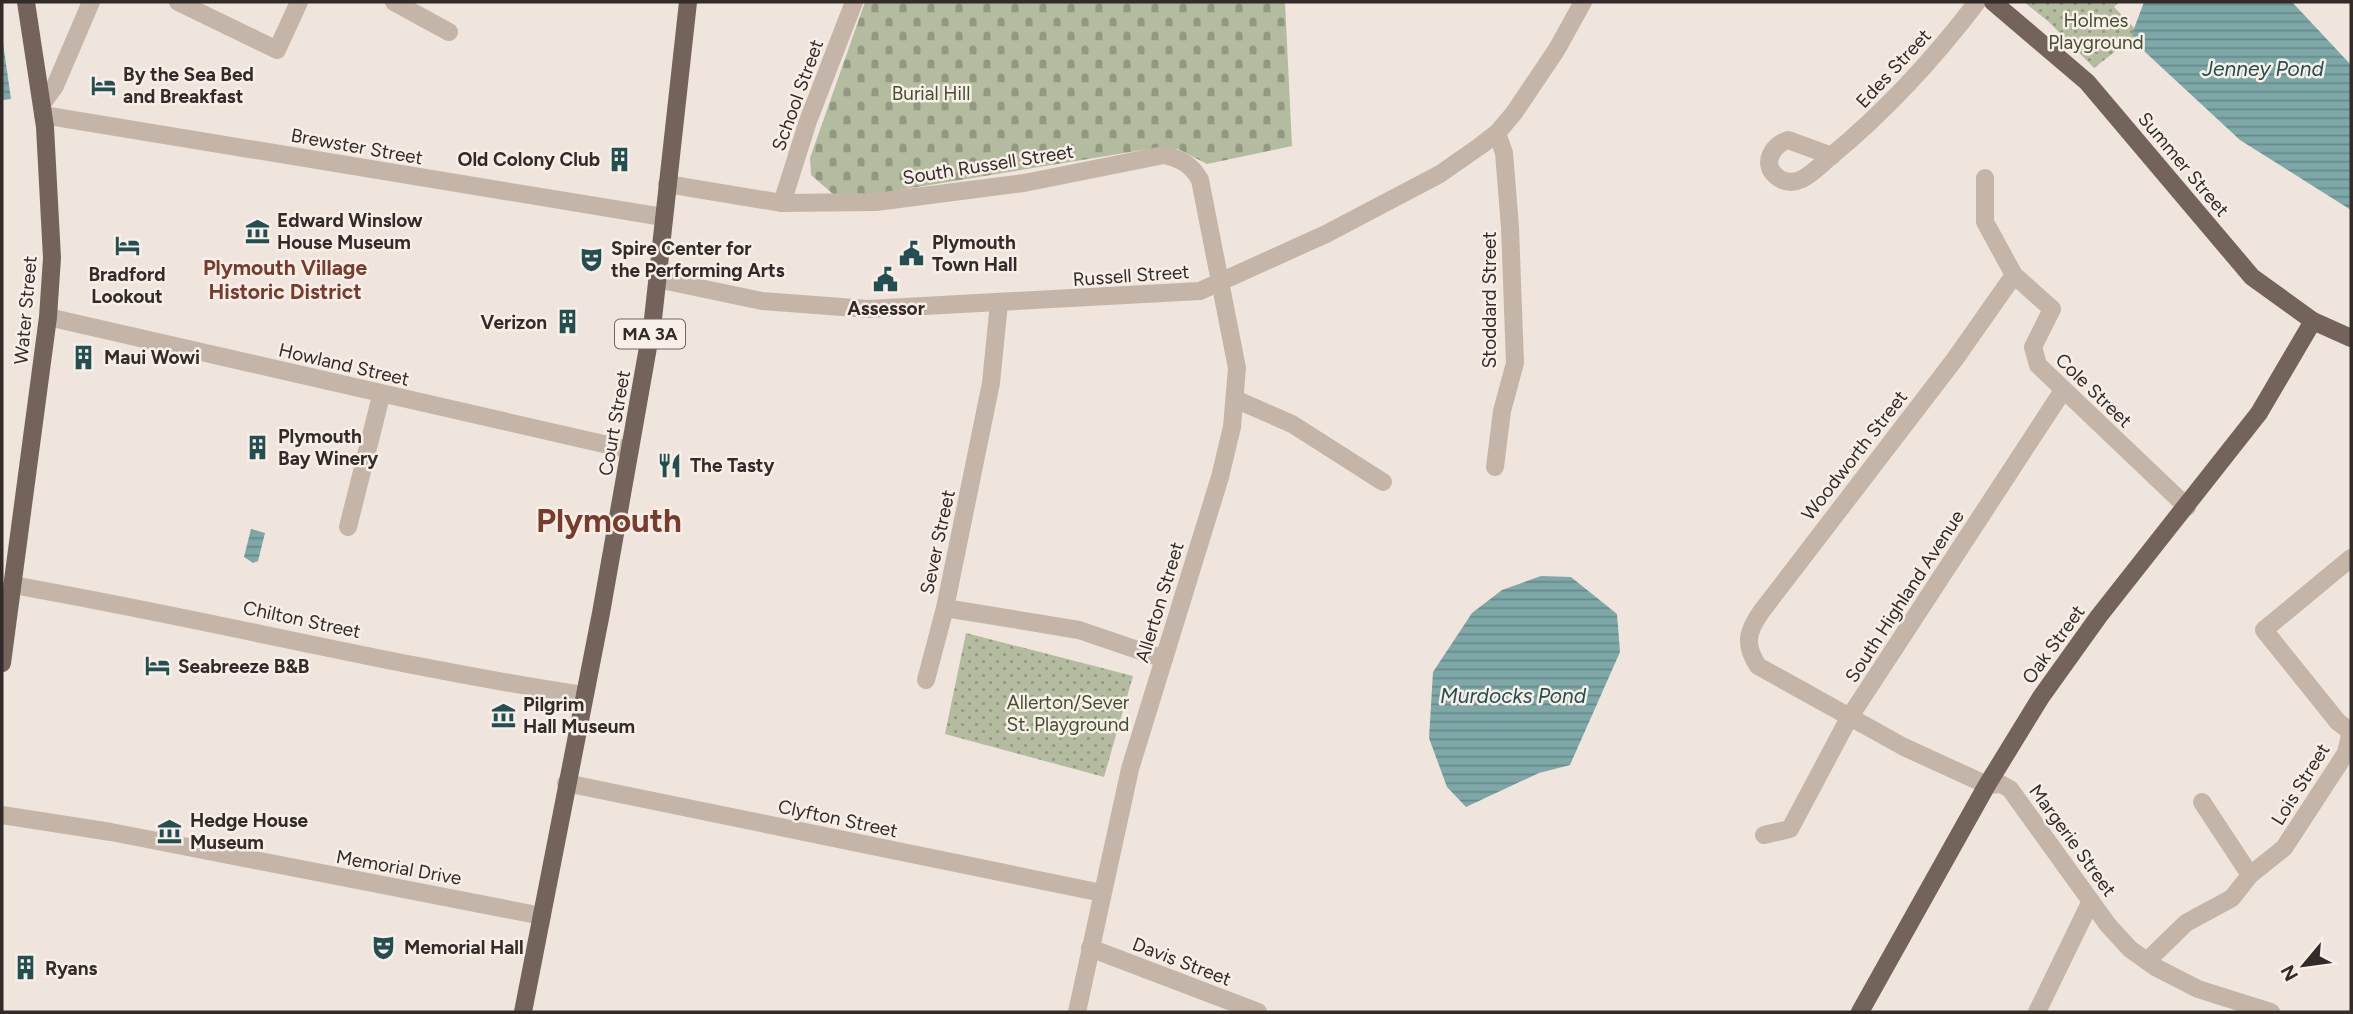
<svg xmlns="http://www.w3.org/2000/svg" width="2353" height="1014" font-family="Figtree,sans-serif">
<style>
.cemetery{fill:url(#cemetery-stones)}
.park{fill:url(#park-dots)}
.water{fill:url(#water-rules)}
.lines{fill:none;stroke-linecap:round;stroke-linejoin:round}
.minor{stroke:#c5b5a9;stroke-width:18}
.major{stroke:#74635b;stroke-width:18}
.labels{text-anchor:middle;stroke-width:5;stroke-linejoin:round;paint-order:stroke}
.shield{fill:#f7efe8;stroke:#6e6662;stroke-width:2}
.shield-label{font-size:18px;font-weight:bold;fill:#332b28}
.park-label{font-size:19px;fill:#444f2f;stroke:#f7efe8}
.street-label{font-size:19px;fill:#332b28;stroke:#f7efe8}
.poi-label{font-size:19px;font-weight:bold;fill:#332b28;stroke:#f7efe8;text-anchor:start}
.water-label{font-size:21px;font-style:italic;fill:#234f50;stroke:#f7efe8}
.neighbourhood-label{font-size:21px;font-weight:bold;fill:#793b2b;stroke:#f7efe8}
.town-label{font-size:33px;font-weight:bold;fill:#793b2b;stroke:#f7efe8}
</style>
<defs>
<pattern id="cemetery-stones" width="16" height="16" patternUnits="userSpaceOnUse" patternTransform="scale(1.75)"><rect width="16" height="16" fill="#b3bc9e"/><path d="M2 7V4a2 2 0 0 1 4 0v3zM10 15v-3a2 2 0 0 1 4 0v3z" fill="#929981"/></pattern>
<pattern id="park-dots" width="8" height="8" patternUnits="userSpaceOnUse" patternTransform="scale(1.75)"><rect width="8" height="8" fill="#b3bc9e"/><path d="M2 2h.1M6 6h.1" fill="none" stroke="#929981" stroke-width="1.8" stroke-linecap="round"/></pattern>
<pattern id="water-rules" width="6" height="5" patternUnits="userSpaceOnUse" patternTransform="scale(1.75)"><rect width="6" height="5" fill="#7ea8a8"/><path d="M0 2.5h6" fill="none" stroke="#688989"/></pattern>
</defs>
<rect width="100%" height="100%" fill="#efe5dc"/>
<path class="cemetery" d="M865 2H1285L1292 146 1207 164 1178 149 1143 150 875 194H833L811 175 810 158Z"/>
<g class="park">
<path d="M2024 2H2119L2114 7 2139 33 2094 68 2049 22Z"/>
<path d="M966 633 1133 676 1104 777 945 734Z"/>
</g>
<g class="water">
<path d="M2144 2H2292L2351 65V210L2240 140 2144 51 2132 34Z"/>
<path d="M2 36 11 99 2 100Z"/>
<path d="M251 529 265 533 258 561 253 563 244 557Z"/>
<path d="M1541 576 1571 577 1617 614 1620 652 1570 765 1539 773 1466 807 1447 787 1429 738 1433 672 1472 613 1502 590Z"/>
</g>
<g class="lines">
<g class="minor">
<path d="M178 2 277 50 299 2"/>
<path d="M394 2 449 32"/>
<path d="M42 104 55 86 91 2"/>
<path d="M43 115 663 217"/>
<path d="M1832 156 1788 140C1773 145 1761 163 1776 176 1796 193 1816 169 1830 157 1887 110 1933 60 1977 2"/>
<path d="M1985 178V222L2014 275 2052 309 2033 347 2038 365 2187 507"/>
<path d="M667 184 782 203 876 202 1024 183 1164 155C1181 159 1191 164 1200 180L1237 368 1232 427 1220 477 1130 769 1077 1012"/>
<path d="M782 203 808 121 854 2"/>
<path d="M2014 275 1955 359 1761 612C1747 632 1744 645 1758 666L1904 747 1987 785 2001 784 2010 789 2108 925 2130 949 2155 967 2198 989 2271 1012"/>
<path d="M657 279 762 301 868 309 1200 291 1326 234 1440 174 1480 146 1497 133 1514 113 1557 49 1583 2"/>
<path d="M999 303 991 383 945 608 1079 630 1164 659"/>
<path d="M48 317 630 450"/>
<path d="M1235 399 1292 424 1383 482"/>
<path d="M1495 467 1502 411 1515 363 1510 227 1504 153 1497 133"/>
<path d="M348 527 381 396"/>
<path d="M12 585C203 618 391 666 583 695"/>
<path d="M926 680 945 608"/>
<path d="M2350 731 2338 722 2264 630 2351 558"/>
<path d="M566 783 1102 893"/>
<path d="M2202 802 2250 875"/>
<path d="M2 815 111 832 542 916"/>
<path d="M1764 835 1790 829 1849 718 2062 392"/>
<path d="M1090 948 1258 1012"/>
<path d="M2147 961 2186 923 2232 898 2250 875 2284 848 2346 753 2351 731"/>
<path d="M2037 1012 2091 901"/>
</g>
<g class="major">
<path d="M1993 2 2087 82 2252 277 2313 321 2351 338"/>
<path d="M2 663 48 317 52 258 45 127 26 2"/>
<path d="M523 1012 601 613 653 319 688 2"/>
<path d="M1860 1012 1987 785 2041 697 2099 616 2259 413 2313 321"/>
</g>
</g>
<defs>
<symbol id="hotel-bare" viewBox="-9 -9 18 18"><path d="M-6-4.5h1.5V1H6V5H4.5V3h-9V5H-6ZM-4 0a1.8 1.8 0 1 1 3.6 0ZM.5 0V-2.5h3Q6-2.5 6 0Z" fill="#234f50" stroke="#f7efe8" stroke-width="2.5" paint-order="stroke"/></symbol>
<symbol id="building-bare" viewBox="-9 -9 18 18"><path d="M-4-6H4V6H1V3H-1V6H-4ZM-2.5-4.3h1.7v1.8h-1.7ZM.8-4.3h1.7v1.8H.8ZM-2.5-1h1.7V.8h-1.7ZM.8-1h1.7V.8H.8Z" fill="#234f50" stroke="#f7efe8" stroke-width="2.5" paint-order="stroke"/></symbol>
<symbol id="museum-bare" viewBox="-9 -9 18 18"><path d="M0-6L6-3V-2H-6V-3ZM-5-1h2V3h-2ZM-1-1h2V3h-2ZM3-1h2V3H3ZM-6 4H6V6H-6Z" fill="#234f50" stroke="#f7efe8" stroke-width="2.5" paint-order="stroke"/></symbol>
<symbol id="civic-bare" viewBox="-9 -9 18 18"><path d="M-.6-6.5H3V-4.5H.6V-3L4-1V1h2V6H-6V1h2V-1L-.6-3ZM-1.2 2.5V6h2.4V2.5Z" fill="#234f50" stroke="#f7efe8" stroke-width="2.5" paint-order="stroke"/></symbol>
<symbol id="theatre-bare" viewBox="-9 -9 18 18"><path d="M-5-5.5Q0-4 5-5.5V0Q5 5 0 6Q-5 5-5 0ZM-3.3-2.5H-1v1.5H-3.3ZM1-2.5H3.3v1.5H1ZM-2.8 1Q0 5.5 2.8 1Z" fill="#234f50" stroke="#f7efe8" stroke-width="2.5" paint-order="stroke"/></symbol>
<symbol id="restaurant-bare" viewBox="-9 -9 18 18"><path d="M-5-6h1v4h1v-4h1v4h1v-4h1v5L-1.5 .5V6h-2V.5L-5-1ZM5-6V6H3V1.5H1.5Q1.5-4 5-6Z" fill="#234f50" stroke="#f7efe8" stroke-width="2.5" paint-order="stroke"/></symbol>
</defs>
<g fill-rule="evenodd">
<use href="#hotel-bare" x="86" y="68" width="35" height="35"/>
<use href="#building-bare" x="602" y="142" width="35" height="35"/>
<use href="#museum-bare" x="240" y="214" width="35" height="35"/>
<use href="#hotel-bare" x="110" y="228" width="35" height="35"/>
<use href="#civic-bare" x="894" y="236" width="35" height="35"/>
<use href="#theatre-bare" x="574" y="242" width="35" height="35"/>
<use href="#civic-bare" x="868" y="262" width="35" height="35"/>
<use href="#building-bare" x="550" y="304" width="35" height="35"/>
<use href="#building-bare" x="66" y="340" width="35" height="35"/>
<use href="#building-bare" x="240" y="430" width="35" height="35"/>
<use href="#restaurant-bare" x="652" y="448" width="35" height="35"/>
<use href="#hotel-bare" x="140" y="648" width="35" height="35"/>
<use href="#museum-bare" x="486" y="698" width="35" height="35"/>
<use href="#museum-bare" x="152" y="814" width="35" height="35"/>
<use href="#theatre-bare" x="366" y="930" width="35" height="35"/>
<use href="#building-bare" x="8" y="950" width="35" height="35"/>
</g>
<g class="labels">
<rect class="shield" x="615" y="319.5" width="70" height="29" rx="5"/>
<g class="shield-label">
<text x="650" y="340">MA 3A</text>
</g>
<g class="park-label">
<text x="2096" y="27">Holmes<tspan x="2096" dy="22">Playground</tspan></text>
<text x="931" y="100">Burial Hill</text>
<text x="1068" y="709">Allerton/Sever<tspan x="1068" dy="22">St. Playground</tspan></text>
</g>
<g class="street-label">
<text transform="translate(1893 68) rotate(-47)" y="7">Edes Street</text>
<text transform="translate(797 95) rotate(-70)" y="7">School Street</text>
<text transform="translate(357 146) rotate(10)" y="7">Brewster Street</text>
<text transform="translate(988 164) rotate(-9)" y="7">South Russell Street</text>
<text transform="translate(2184 164) rotate(50)" y="7">Summer Street</text>
<text transform="translate(1131 275) rotate(-4)" y="7">Russell Street</text>
<text transform="translate(1489 300) rotate(-90)" y="7">Stoddard Street</text>
<text transform="translate(25 310) rotate(-85)" y="7">Water Street</text>
<text transform="translate(344 364) rotate(13)" y="7">Howland Street</text>
<text transform="translate(2094 390) rotate(44)" y="7">Cole Street</text>
<text transform="translate(614 423) rotate(-80)" y="7">Court Street</text>
<text transform="translate(1854 455) rotate(-52)" y="7">Woodworth Street</text>
<text transform="translate(937 542) rotate(-78)" y="7">Sever Street</text>
<text transform="translate(1904 596) rotate(-57)" y="7">South Highland Avenue</text>
<text transform="translate(1159 602) rotate(-73)" y="7">Allerton Street</text>
<text transform="translate(302 619) rotate(12)" y="7">Chilton Street</text>
<text transform="translate(2053 644) rotate(-54)" y="7">Oak Street</text>
<text transform="translate(2300 784) rotate(-58)" y="7">Lois Street</text>
<text transform="translate(838 818) rotate(12)" y="7">Clyfton Street</text>
<text transform="translate(2073 840) rotate(54)" y="7">Margerie Street</text>
<text transform="translate(399 867) rotate(10)" y="7">Memorial Drive</text>
<text transform="translate(1182 961) rotate(21)" y="7">Davis Street</text>
</g>
<g class="poi-label">
<text x="123" y="81">By the Sea Bed<tspan x="123" dy="22">and Breakfast</tspan></text>
<text x="600" y="166" text-anchor="end">Old Colony Club</text>
<text x="277" y="227">Edward Winslow<tspan x="277" dy="22">House Museum</tspan></text>
<text x="932" y="249">Plymouth<tspan x="932" dy="22">Town Hall</tspan></text>
<text x="611" y="255">Spire Center for<tspan x="611" dy="22">the Performing Arts</tspan></text>
<text x="127" y="281" text-anchor="middle">Bradford<tspan x="127" dy="22">Lookout</tspan></text>
<text x="886" y="315" text-anchor="middle">Assessor</text>
<text x="547" y="329" text-anchor="end">Verizon</text>
<text x="104" y="364">Maui Wowi</text>
<text x="278" y="443">Plymouth<tspan x="278" dy="22">Bay Winery</tspan></text>
<text x="690" y="472">The Tasty</text>
<text x="178" y="673">Seabreeze B&amp;B</text>
<text x="523" y="711">Pilgrim<tspan x="523" dy="22">Hall Museum</tspan></text>
<text x="190" y="827">Hedge House<tspan x="190" dy="22">Museum</tspan></text>
<text x="404" y="954">Memorial Hall</text>
<text x="45" y="975">Ryans</text>
</g>
<g class="water-label">
<text x="2263" y="76">Jenney Pond</text>
<text x="1513" y="703">Murdocks Pond</text>
</g>
<g class="neighbourhood-label">
<text x="285" y="275">Plymouth Village<tspan x="285" dy="24">Historic District</tspan></text>
</g>
<g class="town-label">
<text x="609" y="532">Plymouth</text>
</g>
</g>
<rect width="2353" height="1014" fill="none" stroke="#332b28" stroke-width="7"/>
<g transform="translate(2304 965) rotate(241)" stroke="#f7efe8" stroke-width="5" paint-order="stroke">
<path d="M0-5L12 26L0 18L-12 26Z" fill="#332b28"/>
<text y="-10" font-size="19" font-weight="bold" text-anchor="middle" fill="#332b28">N</text>
</g>
</svg>
